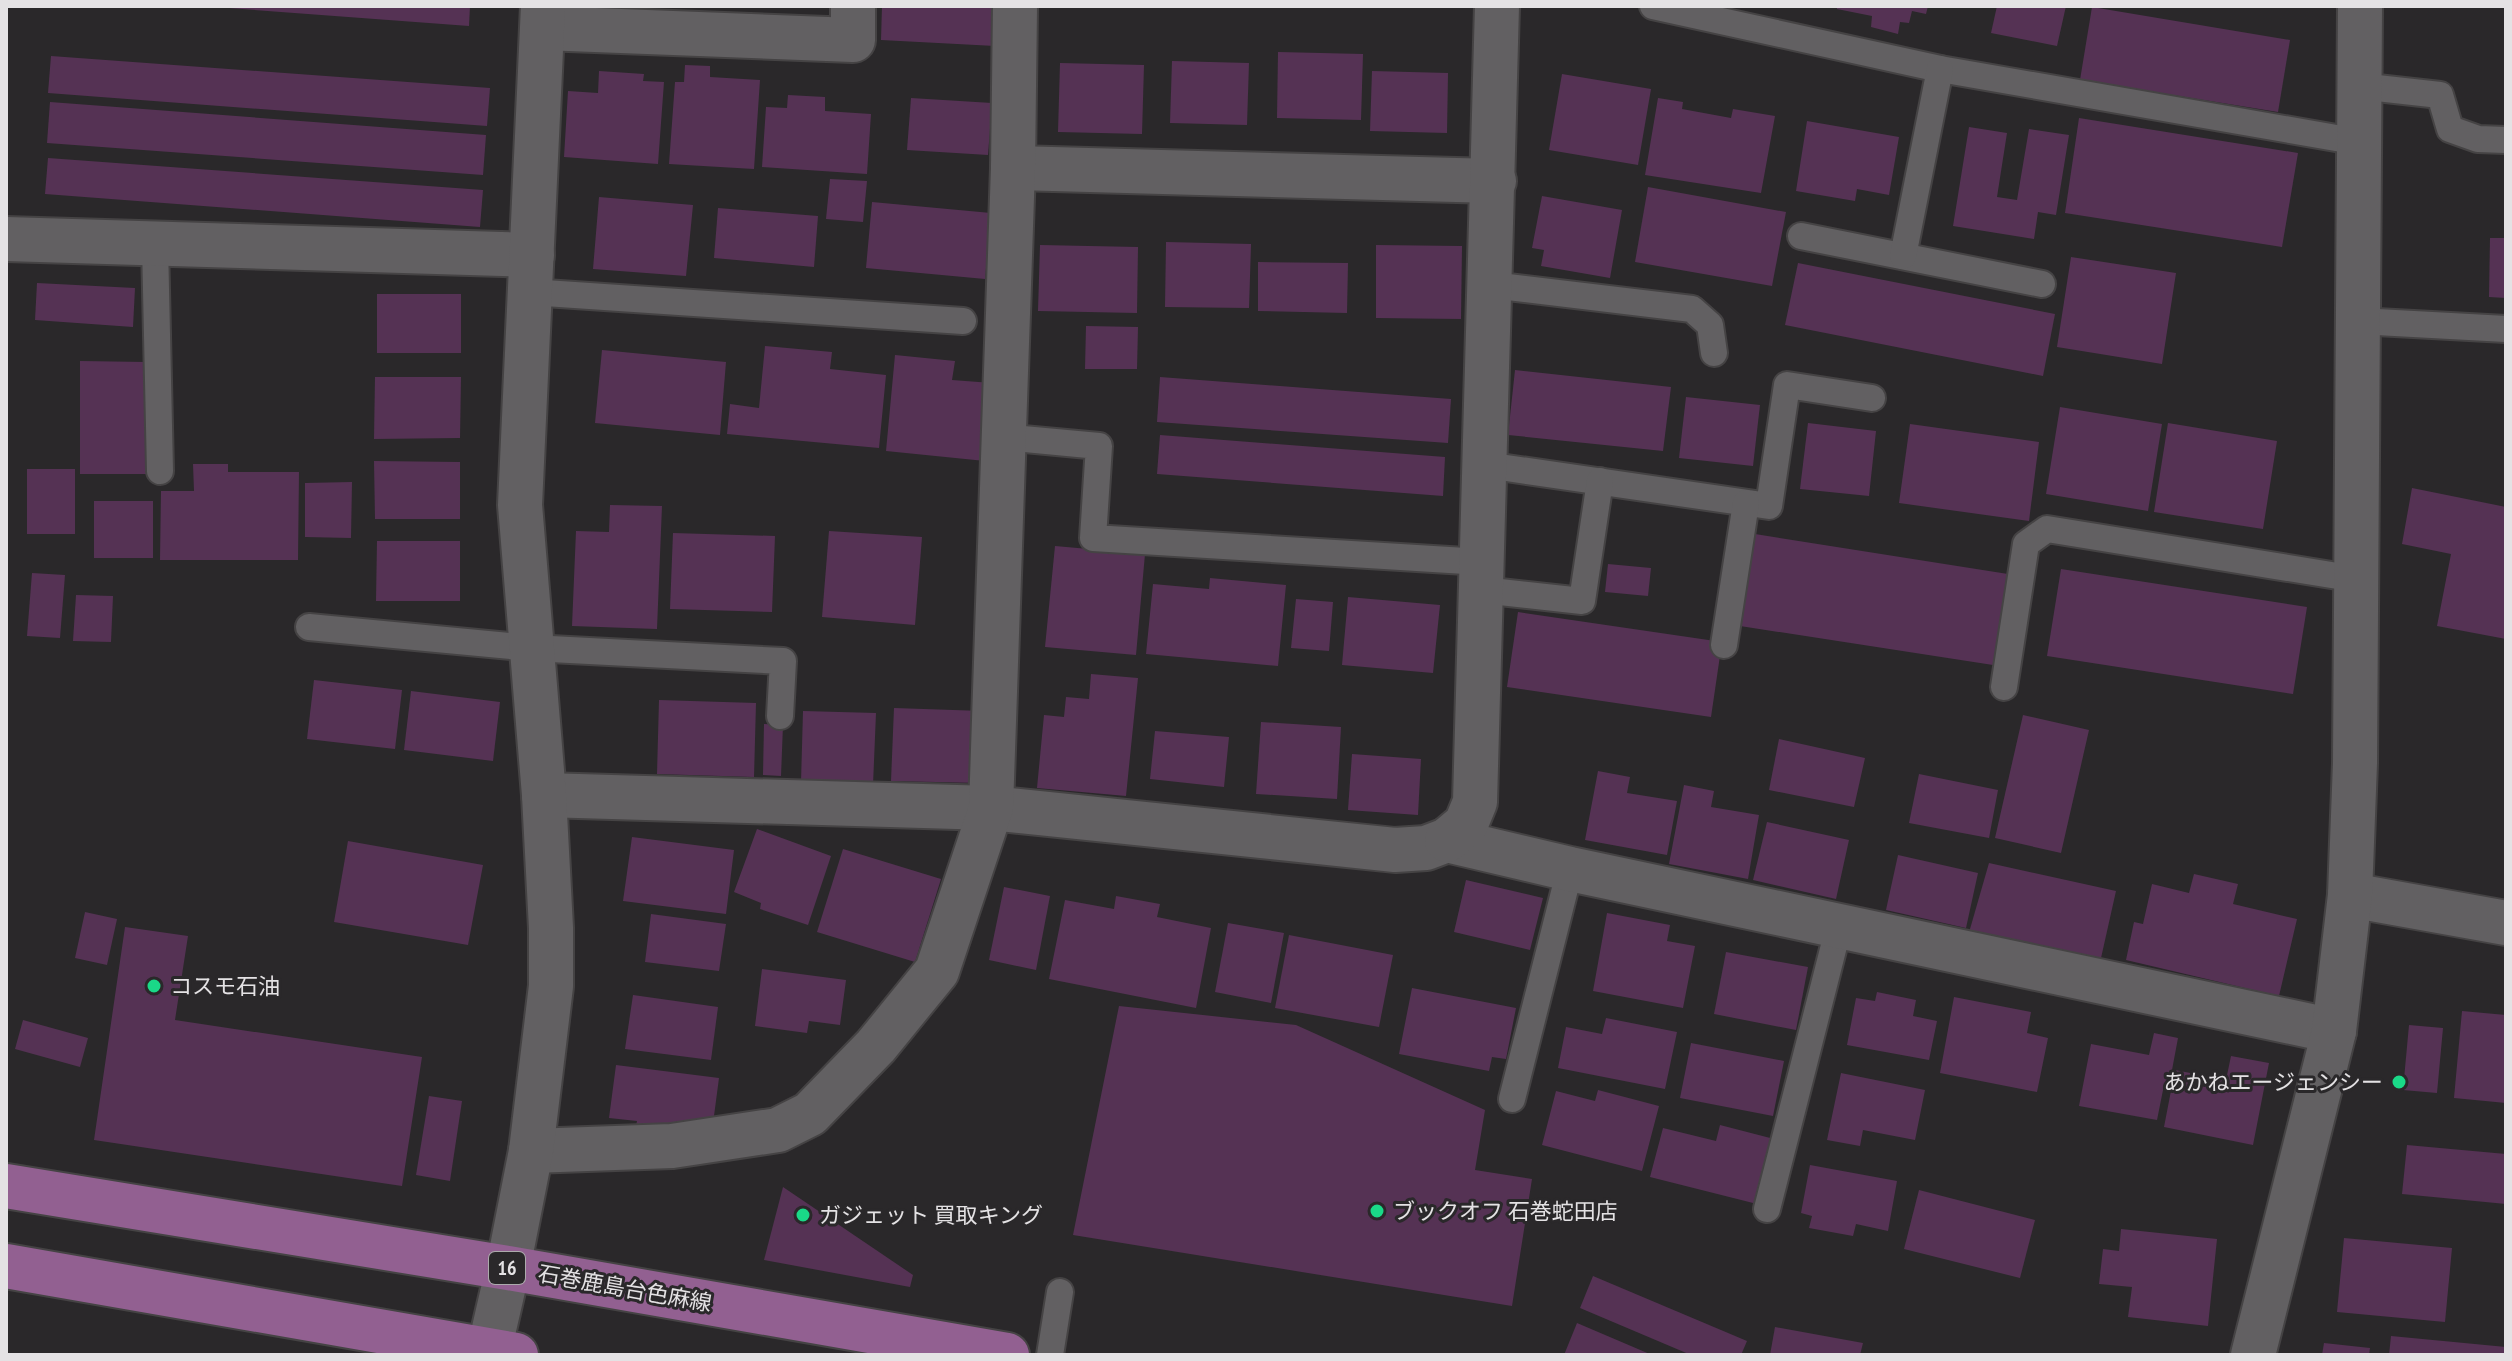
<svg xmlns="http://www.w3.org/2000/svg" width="2512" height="1361" font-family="'PT Sans Narrow','Noto Sans JP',sans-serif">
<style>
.building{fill:#553254}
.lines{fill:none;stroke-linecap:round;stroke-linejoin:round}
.lane-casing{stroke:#454344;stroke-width:30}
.street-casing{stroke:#454344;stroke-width:48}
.primary-casing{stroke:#454344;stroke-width:48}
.lane{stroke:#626062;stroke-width:26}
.street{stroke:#626062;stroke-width:44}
.primary{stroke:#926091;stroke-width:44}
.poi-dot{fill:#1ad988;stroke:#2a282a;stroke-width:3}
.labels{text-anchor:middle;stroke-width:6;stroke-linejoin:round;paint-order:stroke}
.shield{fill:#2a282a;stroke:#acaaac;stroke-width:2}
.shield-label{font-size:20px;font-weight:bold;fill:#e4e2e4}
.poi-label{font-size:22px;fill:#e4e2e4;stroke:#2a282a;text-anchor:start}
.street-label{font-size:22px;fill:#e4e2e4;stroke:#2a282a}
</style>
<rect width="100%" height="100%" fill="#2a282a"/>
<g class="building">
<path d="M229 6H470L469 26 229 8Z"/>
<path d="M882 6H997L995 46 881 40Z"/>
<path d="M1837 6H1928L1926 14 1912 11 1909 23 1900 22 1898 34 1871 27 1872 16 1837 9Z"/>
<path d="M1997 6H2066L2057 46 1991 33Z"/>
<path d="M2092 7 2290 40 2278 112 2080 80Z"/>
<path d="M1278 52 1363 54 1361 120 1277 118Z"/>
<path d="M51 56 490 88 487 126 48 93Z"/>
<path d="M1172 61 1249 63 1247 125 1170 123Z"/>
<path d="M1060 63 1144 65 1142 134 1058 132Z"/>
<path d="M685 65 710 66V77L760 80 754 169 669 164 675 82H684Z"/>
<path d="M599 71 644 74 643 81 664 82 658 164 564 157 568 91 598 93Z"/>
<path d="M1372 71 1448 73 1447 133 1370 131Z"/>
<path d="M1562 74 1651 89 1638 165 1549 150Z"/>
<path d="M788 95 825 97V111L871 114 867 174 762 167 766 107 787 108Z"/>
<path d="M911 98 992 103 988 155 907 150Z"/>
<path d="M1658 98 1683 102 1682 109 1731 118 1733 109 1775 116 1761 193 1645 175Z"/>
<path d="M50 102 486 135 483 175 47 143Z"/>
<path d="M2079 118 2298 153 2282 247 2065 213Z"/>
<path d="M1807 121 1899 137 1889 195 1857 189 1855 201 1796 191Z"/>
<path d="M1969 127 2007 133 1997 197 2017 200 2029 129 2069 135 2056 215 2038 212 2034 239 1953 226Z"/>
<path d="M48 158 483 190 480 227 45 194Z"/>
<path d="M830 179 867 181 863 222 826 219Z"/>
<path d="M1648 187 1786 212 1772 286 1635 262Z"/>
<path d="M1542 196 1622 210 1610 278 1541 266 1544 250 1532 248Z"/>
<path d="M599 197 693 205 686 276 593 269Z"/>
<path d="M872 202 991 213 985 279 866 268Z"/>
<path d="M718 208 818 216 814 267 714 258Z"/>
<path d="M2490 238H2506V298L2489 297Z"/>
<path d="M1166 242 1251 244 1249 308 1165 307Z"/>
<path d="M1040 245 1138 247 1137 313 1038 311Z"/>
<path d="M1376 245 1462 246 1461 319 1376 318Z"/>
<path d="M2071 257 2176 273 2162 364 2057 347Z"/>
<path d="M1258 262 1348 263 1347 313 1258 311Z"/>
<path d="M1798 263 2055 314 2043 376 1785 325Z"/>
<path d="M37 283 135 288 133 327 35 320Z"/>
<rect x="377" y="294" width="84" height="59"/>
<path d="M1086 326 1138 327 1137 369H1085Z"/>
<path d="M765 346 832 352 830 369 886 375 879 448 727 434 730 404 759 408Z"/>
<path d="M602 350 726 362 720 435 595 423Z"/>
<path d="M895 355 955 361 952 380 992 383 985 461 886 451Z"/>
<path d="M80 361 146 362V474H80Z"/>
<path d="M1515 370 1671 387 1663 451 1508 435Z"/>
<path d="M375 377H461L460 438 374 439Z"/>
<path d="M1160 377 1451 399 1448 443 1157 422Z"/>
<path d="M1686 397 1760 405 1753 466 1679 458Z"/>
<path d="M2060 407 2162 424 2148 511 2046 494Z"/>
<path d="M1808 423 1876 431 1869 496 1800 489Z"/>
<path d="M2168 423 2277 441 2263 529 2154 512Z"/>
<path d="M1910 424 2039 442 2029 521 1899 503Z"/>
<path d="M1160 435 1445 457 1443 496 1157 474Z"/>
<path d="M374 461 460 462V519H375Z"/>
<path d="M193 464H228V472H299L298 560H160L161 491H194Z"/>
<rect x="27" y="469" width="48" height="65"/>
<path d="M352 482 351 538 305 537V483Z"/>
<path d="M2412 488 2506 507V639L2437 626 2451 554 2402 544Z"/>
<rect x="94" y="501" width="59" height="57"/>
<path d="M610 505 662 506 657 629 572 626 576 531 609 532Z"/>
<path d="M829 531 922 537 915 625 822 617Z"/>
<path d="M673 533 775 536 772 612 670 609Z"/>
<path d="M1755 534 2008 574 1993 665 1740 626Z"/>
<path d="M377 541H460V601H376Z"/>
<path d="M1055 546 1145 554 1136 655 1045 647Z"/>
<path d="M1608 564 1651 568 1648 596 1605 592Z"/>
<path d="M2061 569 2307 607 2293 694 2047 656Z"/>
<path d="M32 573 65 575 60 638 27 636Z"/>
<path d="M1210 578 1286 585 1278 666 1146 654 1153 584 1209 589Z"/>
<path d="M76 595 113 596 111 642 73 641Z"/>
<path d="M1348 597 1440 605 1433 673 1342 665Z"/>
<path d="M1296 599 1333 602 1329 651 1291 648Z"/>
<path d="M1518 612 1722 642 1711 717 1507 687Z"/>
<path d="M1091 674 1138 678 1126 796 1037 788 1044 715 1064 717 1066 697 1089 699Z"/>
<path d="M314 680 402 690 395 749 307 739Z"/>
<path d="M411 691 500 702 493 761 404 750Z"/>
<path d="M659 700 756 703 754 777 657 774Z"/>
<path d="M894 708 983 711 980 783 891 781Z"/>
<path d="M803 711 876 713 873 785 801 782Z"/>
<path d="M2023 715 2089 730 2061 853 1995 838Z"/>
<path d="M1261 722 1341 727 1337 799 1256 794Z"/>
<path d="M764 724 783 725 781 776 763 775Z"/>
<path d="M1155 731 1229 737 1224 787 1150 779Z"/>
<path d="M1779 739 1865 758 1854 807 1769 790Z"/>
<path d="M1352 754 1421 759 1418 815 1348 810Z"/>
<path d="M1598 771 1630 777 1627 793 1677 801 1667 855 1585 840Z"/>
<path d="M1919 774 1998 790 1989 838 1909 823Z"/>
<path d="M1684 785 1714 791 1711 807 1759 815 1748 879 1669 864Z"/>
<path d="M1767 822 1849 840 1836 899 1753 880Z"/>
<path d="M757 829 831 856 808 925 760 909 761 903 734 892Z"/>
<path d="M632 837 734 850 726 914 623 901Z"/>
<path d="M348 841 483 865 468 945 334 922Z"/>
<path d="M843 849 941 879 915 962 817 932Z"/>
<path d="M1898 855 1978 873 1966 928 1886 910Z"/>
<path d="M1989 863 2116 891 2099 967 1968 936Z"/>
<path d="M2194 874 2238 884 2233 904 2297 919 2279 996 2126 960 2134 922 2143 924 2152 884 2189 893Z"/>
<path d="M1466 880 1543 898 1530 950 1454 932Z"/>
<path d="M1004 887 1050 896 1036 970 989 960Z"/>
<path d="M1116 896 1160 904 1157 917 1211 928 1196 1008 1049 979 1065 900 1114 909Z"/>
<path d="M85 912 117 919 107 965 75 958Z"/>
<path d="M1607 913 1670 925 1667 941 1695 946 1683 1008 1593 991Z"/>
<path d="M651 914 726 924 719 971 645 962Z"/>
<path d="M1228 923 1284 933 1271 1003 1215 992Z"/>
<path d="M125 927 188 936 175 1020 422 1057 402 1186 94 1140Z"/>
<path d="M1289 935 1393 955 1379 1027 1275 1008Z"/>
<path d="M1726 952 1808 967 1796 1030 1714 1014Z"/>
<path d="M762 969 846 980 840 1025 809 1021 807 1033 755 1026Z"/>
<path d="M1412 988 1516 1008 1506 1059 1492 1057 1489 1071 1399 1054Z"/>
<path d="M1877 992 1916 1000 1913 1016 1937 1021 1929 1060 1847 1045 1856 998 1875 1001Z"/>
<path d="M633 995 718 1007 711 1060 625 1049Z"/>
<path d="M1954 997 2031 1012 2027 1033 2048 1038 2037 1092 1940 1073Z"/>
<path d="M1119 1006 1296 1025 1485 1110 1475 1170 1532 1179 1512 1306 1073 1235Z"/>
<path d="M2462 1011 2506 1015V1103L2454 1098Z"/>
<path d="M1606 1018 1677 1032 1665 1089 1558 1068 1566 1027 1602 1034Z"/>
<path d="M23 1020 88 1038 80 1067 15 1049Z"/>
<path d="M2409 1025 2443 1028 2437 1093 2403 1090Z"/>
<path d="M2154 1033 2178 1038 2169 1086 2164 1085 2157 1120 2079 1106 2091 1044 2149 1055Z"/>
<path d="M1691 1043 1784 1061 1773 1116 1680 1098Z"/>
<path d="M2231 1056 2269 1063 2253 1145 2164 1127 2175 1070 2226 1080Z"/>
<path d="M616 1065 719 1078 712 1131H635L637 1121 609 1118Z"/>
<path d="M1841 1073 1925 1090 1915 1140 1863 1130 1860 1146 1827 1140Z"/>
<path d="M1598 1090 1659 1106 1642 1171 1542 1145 1556 1091 1595 1101Z"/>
<path d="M429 1096 462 1101 450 1181 416 1175Z"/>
<path d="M1720 1125 1778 1140 1761 1205 1650 1177 1663 1128 1716 1141Z"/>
<path d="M2407 1145 2506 1154V1204L2402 1194Z"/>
<path d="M1810 1165 1897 1181 1888 1231 1856 1224 1853 1236 1809 1228 1812 1216 1801 1213Z"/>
<path d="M783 1187 913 1275 910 1287 764 1260Z"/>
<path d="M1919 1190 2035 1220 2020 1278 1904 1249Z"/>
<path d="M2121 1229 2217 1239 2208 1326 2128 1317 2132 1287 2099 1284 2103 1249 2119 1251Z"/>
<path d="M2344 1238 2452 1248 2445 1322 2337 1312Z"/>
<path d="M1593 1276 1747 1341 1741 1355H1691L1580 1308Z"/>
<path d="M1577 1323 1652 1355H1564Z"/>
<path d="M1775 1327 1863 1343 1860 1355H1770Z"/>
<path d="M2391 1336 2506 1347V1355H2389Z"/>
<path d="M2324 1343 2370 1348 2369 1355H2322Z"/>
</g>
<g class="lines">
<defs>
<g id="lane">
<path d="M1653 6 1940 69 2359 142"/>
<path d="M2359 86 2440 95 2450 129 2478 139 2506 140"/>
<path d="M1801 236 2042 284"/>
<path d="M155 244 160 471"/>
<path d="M1903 256 1940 69"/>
<path d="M1491 285 1692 309 1710 325 1714 353"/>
<path d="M530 292 963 321"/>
<path d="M2358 321 2506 329"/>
<path d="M1003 437 1099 446 1093 538 1482 562"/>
<path d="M1486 465 1769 506 1787 385 1872 398"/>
<path d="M1482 590 1582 601 1600 481"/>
<path d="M309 627 531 648 783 661 780 716"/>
<path d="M1724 645 1746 503"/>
<path d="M2004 687 2026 544 2047 529 2356 579"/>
<path d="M1512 1099 1570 869"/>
<path d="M1767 1209 1839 926"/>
<path d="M1050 1355 1060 1292"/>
</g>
<g id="street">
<path d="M543 28 853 40V6"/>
<path d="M1013 168 1494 181"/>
<path d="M6 239 532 255"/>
<path d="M544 795 991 808 1395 850 1426 848 1447 840 1570 869 2334 1031"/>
<path d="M1447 840 1466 824 1475 802 1497 6"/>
<path d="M2350 895 2506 923"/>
<path d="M531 1151 672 1146 778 1130 810 1114 876 1046 937 971 991 808 1013 168 1015 6"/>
<path d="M488 1355 508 1268 531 1151 551 986V928L544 795 520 505 543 6"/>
<path d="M2253 1355 2334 1031 2350 895 2355 763 2360 6"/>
</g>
<g id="primary">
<path d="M6 1186 508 1268 1007 1355"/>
<path d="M6 1266 516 1355"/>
</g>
</defs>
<use href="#lane" class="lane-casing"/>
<use href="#street" class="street-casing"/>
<use href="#primary" class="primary-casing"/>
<use href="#lane" class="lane"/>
<use href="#street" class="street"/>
<use href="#primary" class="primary"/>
</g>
<g class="poi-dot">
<circle cx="154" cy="986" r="8"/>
<circle cx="2399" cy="1082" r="8"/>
<circle cx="1377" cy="1211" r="8"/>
<circle cx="803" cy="1215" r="8"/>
</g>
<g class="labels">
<rect class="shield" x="489" y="1252" width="36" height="32" rx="6"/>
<g class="shield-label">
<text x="507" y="1275">16</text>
</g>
<g class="poi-label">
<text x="170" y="994">コスモ石油</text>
<text x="2383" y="1090" text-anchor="end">あかねエージェンシー</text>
<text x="1393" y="1219">ブックオフ 石巻蛇田店</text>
<text x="819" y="1223">ガジェット 買取キング</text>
</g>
<g class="street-label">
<text transform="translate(625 1288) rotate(10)" y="8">石巻鹿島台色麻線</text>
</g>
</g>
<rect width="2512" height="1361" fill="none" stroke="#e4e2e4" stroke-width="16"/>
</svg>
